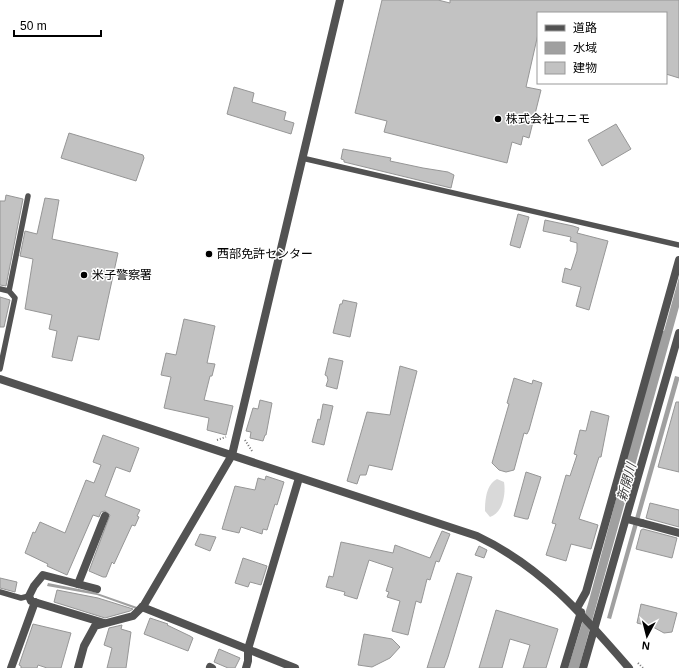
<svg xmlns="http://www.w3.org/2000/svg" width="679" height="668" font-family="Arial,'Noto Sans JP',sans-serif">
<style>
.green{fill:#d9d9d9}
.water{fill:#a0a0a0}
.building{fill:#c2c2c2;stroke:#969696}
.lines{fill:none;stroke-linecap:round;stroke-linejoin:round}
.path{stroke:#747474;stroke-width:2;stroke-dasharray:1 2;stroke-linecap:butt}
.service{stroke:#525252;stroke-width:5.5}
.minor{stroke:#525252;stroke-width:8}
.tertiary{stroke:#525252;stroke-width:8}
.minor-bridge{stroke:#525252;stroke-width:8}
.poi-dot{fill:#000;stroke:#fff;stroke-width:1.5}
.labels{text-anchor:middle;stroke-width:3;stroke-linejoin:round;paint-order:stroke}
.poi-label{font-size:12px;fill:#000;stroke:#fff;text-anchor:start}
.water-label{font-size:13px;font-style:italic;fill:#414141;stroke:#fff}
</style>
<rect width="100%" height="100%" fill="#fff"/>
<path class="green" d="M497 479 504 482C506 493 503 513 490 517L485 511C485 500 486 485 497 479Z"/>
<g class="water">
<path d="M679 277V307L579 668H568L588 604 661 331H664Z"/>
<path d="M675 376 679 377V380L611 619 607 618Z"/>
<path d="M48 583 94 592 137 607 136 609 97 595 47 586Z"/>
</g>
<g class="building">
<path d="M382 0H438L450 3V0H679V78L666 74V13H538V34L526 87 541 90 529 138 523 136 521 145 512 142 507 163 384 132 387 121 355 113Z"/>
<path d="M234 87 254 93 252 102 286 112 284 120 294 123 291 134 227 114Z"/>
<path d="M616 124 631 149 602 166 588 140Z"/>
<path d="M69 133 143 155 144 158 136 181 61 158Z"/>
<path d="M343 149 391 158 390 161 423 168 448 172 454 175 451 188 344 162V160L341 159Z"/>
<path d="M6 195 23 199 6 286 0 285V201H5Z"/>
<path d="M45 198 59 200 52 239 118 253 99 340 78 336 72 361 52 357 57 331 49 329 52 315 25 309 33 259 20 256 25 231 37 234Z"/>
<path d="M518 214 529 217 520 248 510 245Z"/>
<path d="M545 220 573 226 579 228 577 233 608 241 589 310 576 306 581 287 562 282 565 268 571 270 577 251V243L570 241 571 237 543 231Z"/>
<path d="M0 297 10 300 4 327H0Z"/>
<path d="M343 300 357 303 350 337 333 333 340 304H342Z"/>
<path d="M184 319 215 326 207 363 215 364 212 376H210L204 400 233 406 226 435 207 430 209 418 164 408 171 377 161 375 166 353 176 355Z"/>
<path d="M329 358 343 361 337 389 326 386 328 380 327 376 325 375Z"/>
<path d="M400 366 417 371 392 470 369 465 366 475H360L357 484 347 481 367 412 390 415Z"/>
<path d="M514 378 532 384 533 380 542 383 529 430 527 434 524 433 514 470 506 472 499 470 492 463 509 404 507 403Z"/>
<path d="M260 400 272 403 266 435H265L263 441 250 438 251 432 246 431 253 408 258 409Z"/>
<path d="M676 402H679V472L658 467Z"/>
<path d="M323 404 333 406 324 445 312 442 318 419 320 420Z"/>
<path d="M591 411 609 416 601 457H599L579 519 598 525 591 549 571 544 566 561 546 555 556 524 552 523 566 475 570 476 577 455 574 454 580 430 586 431Z"/>
<path d="M103 435 139 448 130 472 116 467 105 496 140 510 137 516 139 517 135 526 132 525 114 564 112 562 106 577H103L89 571 110 515 105 511 101 512 99 517 93 515 67 575 47 566 48 564 25 553 33 532 35 533 40 522 65 533 86 480 94 483 101 465 93 462Z"/>
<path d="M526 472 541 477 528 519H526L514 516Z"/>
<path d="M266 476 284 482 277 505 275 504 267 530 263 529 262 534 241 527 239 533 222 529 235 486 255 490 258 478 265 480Z"/>
<path d="M650 503 679 510V527L646 518Z"/>
<path d="M643 529 677 538 672 558 636 549 641 530Z"/>
<path d="M442 531 450 534 439 562 436 561 430 580 427 579 421 603 416 601 408 635 392 631 400 601 387 597 389 592 386 591 393 568 369 560 357 599 344 595 345 592 326 587 329 576 333 577 341 542 393 553 395 545 430 558Z"/>
<path d="M200 534 216 537 210 551 195 545Z"/>
<path d="M479 546 487 550 484 558 475 555Z"/>
<path d="M243 558 267 566 261 585 250 582 248 587 235 583Z"/>
<path d="M457 573 472 577 448 657 444 668H427Z"/>
<path d="M0 578 17 582 15 592 0 588Z"/>
<path d="M57 590 98 598 133 609 130 611 105 618 54 602Z"/>
<path d="M641 604 677 613 672 632 664 633 653 627 637 623Z"/>
<path d="M496 610 558 629 546 668H523L530 645 510 639 502 668H479Z"/>
<path d="M150 618 168 624 167 625 190 636 193 638 188 651 144 634Z"/>
<path d="M33 624 71 633 61 668H47L38 665 37 668H21V666L19 665Z"/>
<path d="M122 625 121 629 131 632 126 668H107L112 648 104 645 109 628Z"/>
<path d="M364 634 392 639 400 647 390 658 372 667 358 665Z"/>
<path d="M219 649 240 658 235 668H228L214 662Z"/>
</g>
<g class="lines">
<g class="path">
<path d="M217 440 226 437"/>
<path d="M245 440 252 451"/>
<path d="M638 663 643 668"/>
</g>
<g class="service">
<path d="M302 158 679 245"/>
<path d="M0 289 9 291 15 298 0 369"/>
<path d="M9 291 28 196"/>
<path d="M0 592 21 598 29 596"/>
</g>
<g class="minor">
<path d="M642 523 679 533"/>
<path d="M78 584 105 516"/>
<path d="M97 589 43 575 34 586 29 596 31 601 104 623"/>
<path d="M142 607 295 668"/>
<path d="M577 608 586 592 679 260"/>
<path d="M210 667 212 668"/>
<path d="M11 668 35 602"/>
<path d="M78 668 84 646 95 626 133 616 144 605 232 455 340 0"/>
<path d="M246 668 248 661V649L299 478"/>
<path d="M564 668 581 612"/>
<path d="M583 668 679 333"/>
</g>
<path class="tertiary" d="M0 379 477 536C542 567 583 615 629 668"/>
<path class="minor-bridge" d="M627 519 642 523"/>
</g>
<g class="poi-dot">
<circle cx="498" cy="119" r="4"/>
<circle cx="209" cy="254" r="4"/>
<circle cx="84" cy="275" r="4"/>
</g>
<g class="labels">
<g class="poi-label">
<text x="506" y="123">株式会社ユニモ</text>
<text x="217" y="258">西部免許センター</text>
<text x="92" y="279">米子警察署</text>
</g>
<g class="water-label">
<text transform="translate(626 482) rotate(-74)" y="5">新開川</text>
</g>
</g>
<rect x="537" y="12" width="130" height="72" fill="#ffffff" stroke="#999999"/>
<rect x="545" y="25" width="20" height="6" fill="#525252" stroke="#999999"/>
<text x="573" y="32" font-size="12" fill="#000000">道路</text>
<rect x="545" y="42" width="20" height="12" fill="#a0a0a0" stroke="#999999"/>
<text x="573" y="52" font-size="12" fill="#000000">水域</text>
<rect x="545" y="62" width="20" height="12" fill="#c2c2c2" stroke="#999999"/>
<text x="573" y="72" font-size="12" fill="#000000">建物</text>
<g transform="translate(647 636) rotate(187)" stroke="#ffffff" stroke-width="3" paint-order="stroke">
<path d="M0-3L7 15L0 10L-7 15Z" fill="#000000"/>
<text y="-6" font-size="11" font-weight="bold" text-anchor="middle" fill="#000000">N</text>
</g>
<path d="M14 30v6h87v-6" fill="none" stroke="#000000" stroke-width="2"/>
<text x="20" y="30" font-size="12" fill="#000000" stroke="#ffffff" stroke-width="3" paint-order="stroke">50 m</text>
</svg>
